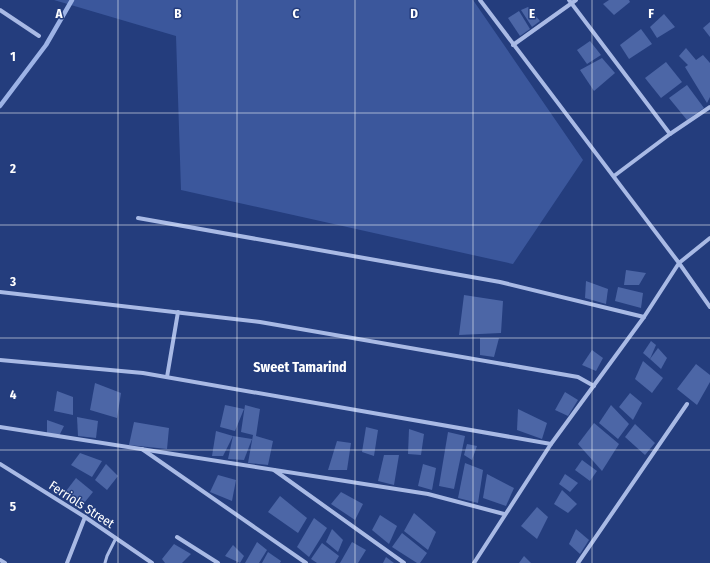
<svg xmlns="http://www.w3.org/2000/svg" width="710" height="563" font-family="'Fira Sans Condensed',sans-serif">
<style>
.green{fill:#3b579c}
.lines{fill:none;stroke-linecap:round;stroke-linejoin:round}
.stream{stroke:#9db3e6;stroke-width:4.5}
.building{fill:#4c66a6}
.lane{stroke:#a9bae5;stroke-width:3}
.street{stroke:#a9bae5;stroke-width:4}
.grid{fill:none;stroke:#fff;stroke-width:1;stroke-opacity:0.55}
.labels{text-anchor:middle;stroke-width:3;stroke-linejoin:round;paint-order:stroke}
.street-label{font-size:13px;fill:#fff;stroke:#243d7d}
.neighbourhood-label{font-size:14px;font-weight:bold;fill:#fff;stroke:#243d7d}
.grid-label{font-size:13px;text-anchor:middle;font-weight:bold;fill:#fff;stroke:#243d7d;stroke-width:3;stroke-linejoin:round;paint-order:stroke}
</style>
<rect width="100%" height="100%" fill="#243d7d"/>
<path class="green" d="M54 0H473L583 160 513 264 181 190 176 36Z"/>
<g class="lines">
<path class="stream" d="M0 106 46 45 72 0"/>
</g>
<g class="building">
<path d="M609 0H629L630 2 614 15 603 4Z"/>
<path d="M528 7 540 21 532 27 521 10Z"/>
<path d="M519 11 530 29 520 36 508 18Z"/>
<path d="M664 14 675 27 657 38 650 27Z"/>
<path d="M710 22V37L703 28Z"/>
<path d="M641 29 652 44 629 59 620 45Z"/>
<path d="M590 41 601 55 587 64 577 50Z"/>
<path d="M686 48 696 60 703 55 710 63V97L707 103 685 67 688 65 679 56Z"/>
<path d="M602 58 615 73 594 91 580 70Z"/>
<path d="M666 62 682 82 661 98 645 78Z"/>
<path d="M687 85 704 108 687 120 669 98Z"/>
<path d="M626 270 646 273 639 285H624Z"/>
<path d="M586 281 608 289 606 304 585 298Z"/>
<path d="M618 287 643 293 641 308 615 301Z"/>
<path d="M464 295 503 301 501 333 459 335Z"/>
<path d="M480 338H499L494 357 480 355Z"/>
<path d="M651 341 656 345 650 359 643 353Z"/>
<path d="M658 348 667 358 661 369 650 359Z"/>
<path d="M592 350 603 358 596 371 582 365Z"/>
<path d="M643 361 663 378 652 393 635 379Z"/>
<path d="M696 364 710 375V382L697 405 677 389Z"/>
<path d="M95 383 121 393 117 418 90 410Z"/>
<path d="M57 391 73 397V415L54 411Z"/>
<path d="M565 392 578 400 568 416 555 410Z"/>
<path d="M630 393 642 403 633 420 619 407Z"/>
<path d="M225 405 244 409 235 431 220 427Z"/>
<path d="M245 405 260 409 256 436 273 441 268 465 248 463 253 435 241 432Z"/>
<path d="M611 405 629 424 618 439 599 423Z"/>
<path d="M518 409 547 423 542 439 517 430Z"/>
<path d="M77 417 98 421 96 438 78 436Z"/>
<path d="M47 420 64 426 59 436 47 433Z"/>
<path d="M134 422 169 428 167 449 129 445Z"/>
<path d="M594 423 619 444 602 471 578 444Z"/>
<path d="M635 424 655 443 645 455 625 437Z"/>
<path d="M366 427 378 430 374 456 362 452Z"/>
<path d="M409 429 424 434 421 455 408 454Z"/>
<path d="M216 431 233 436 223 456H212Z"/>
<path d="M448 432 465 436 454 489 439 486Z"/>
<path d="M233 436 252 439 244 460 228 459Z"/>
<path d="M337 441 351 443 347 470H328Z"/>
<path d="M467 444 477 446 472 460 464 455Z"/>
<path d="M80 453 102 461 92 477 71 465Z"/>
<path d="M384 455H399L394 485 378 481Z"/>
<path d="M582 460 597 471 590 481 575 470Z"/>
<path d="M465 463 483 470 478 503 458 498Z"/>
<path d="M106 464 118 476 107 490 95 480Z"/>
<path d="M423 464 436 468 432 490 418 486Z"/>
<path d="M487 474 514 488 506 506 483 498Z"/>
<path d="M565 474 578 483 570 492 559 484Z"/>
<path d="M218 475 236 480 232 501 210 492Z"/>
<path d="M76 478 93 492 80 508 63 495Z"/>
<path d="M562 490 577 504 568 513 554 504Z"/>
<path d="M341 492 363 504 355 520 331 504Z"/>
<path d="M280 496 307 518 298 533 268 512Z"/>
<path d="M537 507 548 517 537 539 521 526Z"/>
<path d="M414 513 436 532 428 550 404 531Z"/>
<path d="M380 515 397 526 389 544 372 530Z"/>
<path d="M314 518 327 528 309 557 297 547Z"/>
<path d="M332 529 343 540 338 552 326 542Z"/>
<path d="M576 529 589 540 580 554 569 544Z"/>
<path d="M402 533 427 553 420 563H417L392 547Z"/>
<path d="M257 542 267 550 259 563H245Z"/>
<path d="M352 542 366 550 358 563H340Z"/>
<path d="M322 543 339 556 335 563H317L311 559Z"/>
<path d="M174 544 191 554 182 563H165L162 559Z"/>
<path d="M233 545 244 556 240 563 225 556Z"/>
<path d="M268 552 281 561 280 563H262Z"/>
<path d="M524 556 531 563H519Z"/>
<path d="M386 557 394 563H383Z"/>
</g>
<g class="lines">
<path class="lane" d="M105 563 107 556 116 538"/>
<g class="street">
<path d="M569 0 670 134"/>
<path d="M0 10 39 36"/>
<path d="M513 45 576 0"/>
<path d="M614 176 670 134 710 107"/>
<path d="M138 218 500 282 644 317"/>
<path d="M710 238 679 263 710 307"/>
<path d="M0 292 260 322 578 377 594 386"/>
<path d="M0 360 143 373 551 444"/>
<path d="M167 377 178 312"/>
<path d="M0 427 428 494 504 514"/>
<path d="M142 449 306 563"/>
<path d="M0 464 85 517 152 563"/>
<path d="M274 470 404 563"/>
<path d="M177 537 218 563"/>
<path d="M0 560 5 563"/>
<path d="M67 563 85 517"/>
<path d="M474 563 551 444 644 317 679 263 480 0"/>
<path d="M578 563 687 404"/>
</g>
</g>
<path class="grid" d="M118 0V563M237 0V563M355 0V563M473 0V563M592 0V563M0 113H710M0 225H710M0 338H710M0 450H710"/>
<g class="labels">
<g class="street-label">
<text transform="translate(82 504) rotate(33)" y="5">Ferriols Street</text>
</g>
<g class="neighbourhood-label">
<text x="300" y="372">Sweet Tamarind</text>
</g>
</g>
<g class="grid-label">
<text x="59" y="18">A</text>
<text x="178" y="18">B</text>
<text x="296" y="18">C</text>
<text x="414" y="18">D</text>
<text x="532" y="18">E</text>
<text x="651" y="18">F</text>
<text x="13" y="61">1</text>
<text x="13" y="173">2</text>
<text x="13" y="286">3</text>
<text x="13" y="399">4</text>
<text x="13" y="511">5</text>
</g>
</svg>
